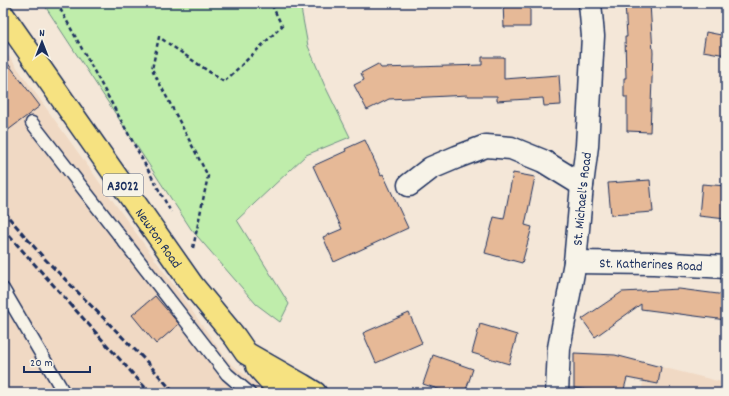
<svg xmlns="http://www.w3.org/2000/svg" width="729" height="396" font-family="Dekko,sans-serif">
<style>
.built{fill:#f0d9c4}
.green{fill:#bfedab;stroke:#6d8e84}
.building{fill:#e6b997;stroke:#1b2f5e}
.lines{fill:none;stroke-linecap:round;stroke-linejoin:round}
.service-casing{stroke:#1b2f5e;stroke-width:15}
.minor-casing{stroke:#1b2f5e;stroke-width:25}
.tertiary-casing{stroke:#1b2f5e;stroke-width:25}
.primary-casing{stroke:#1b2f5e;stroke-width:25}
.path{stroke:#1b2f5e;stroke-width:2.5;stroke-dasharray:4 3;stroke-linecap:butt}
.service{stroke:#f7f3e8;stroke-width:12}
.minor{stroke:#f7f3e8;stroke-width:22}
.tertiary{stroke:#f7f3e8;stroke-width:22}
.primary{stroke:#f6e281;stroke-width:22}
.rail{stroke:#1b2f5e;stroke-width:3;stroke-dasharray:6 3;stroke-linecap:butt}
.labels{text-anchor:middle;stroke-width:3;stroke-linejoin:round;paint-order:stroke}
.shield{fill:#f7f3e8;stroke:#5d6a87;stroke-width:1}
.shield-label{font-size:13px;font-weight:bold;fill:#1b2f5e}
.street-label{font-size:14px;fill:#1b2f5e;stroke:#f7f3e8}
</style>
<rect width="100%" height="100%" fill="#f4e7d8"/>
<filter id="ink" filterUnits="userSpaceOnUse"><feTurbulence type="fractalNoise" baseFrequency=".025" numOctaves="2"/><feDisplacementMap in="SourceGraphic" scale="8" xChannelSelector="R" yChannelSelector="G"/><feConvolveMatrix kernelMatrix="1 2 1 2 8 2 1 2 1" color-interpolation-filters="sRGB"/></filter>
<g filter="url(#ink)">
<g class="built">
<path d="M3 48 228 361 267 393H3Z"/>
<path d="M661 367 726 383V393H641L643 382 658 384Z"/>
</g>
<path class="green" d="M43 3H300L308 46 324 84 350 137 306 155 237 220 289 304 280 322 256 304 191 229Z"/>
<g class="building">
<path d="M503 3H530V27H504Z"/>
<path d="M625 3H650L653 53 650 132 627 131V97H624V78H626L625 37H627Z"/>
<path d="M706 32 726 36V55L703 51Z"/>
<path d="M3 57 40 106 3 134Z"/>
<path d="M482 57H504V79L559 75 561 105 544 106 543 98 497 101V96H468V95L389 99 367 110 354 85 364 80 361 73 378 64 381 68 482 65Z"/>
<path d="M365 140 381 175 383 174 408 228 334 262 323 237 342 229 313 166 346 151 345 149Z"/>
<path d="M513 173 535 177 525 225 532 227 522 263 485 253 494 217 504 219Z"/>
<path d="M650 180 653 212 611 215 608 183Z"/>
<path d="M702 184 726 186V219L699 216Z"/>
<path d="M679 289 726 295V320L641 309V304L595 337 582 319 622 292Z"/>
<path d="M155 296 179 324 156 344 132 315Z"/>
<path d="M409 313 422 343 376 363 363 333Z"/>
<path d="M480 324 517 335 509 364 472 353Z"/>
<path d="M574 353 615 355 661 367 658 384 627 378 623 393H612L574 388Z"/>
<path d="M433 355 473 369 465 393H450L423 384Z"/>
</g>
<g class="lines">
<defs>
<g id="service">
<path d="M32 123 227 374 249 393"/>
<path d="M3 289 64 393"/>
</g>
<g id="minor">
<path d="M409 185 431 168 457 157 486 146 511 148 543 161 582 185"/>
<path id="s1" d="M575 262 654 263 726 267"/>
</g>
<g id="tertiary">
<path id="s2" d="M557 393 559 348 575 262 582 185 587 146 593 36 590 3"/>
</g>
<g id="primary">
<path id="s3" d="M3 15 193 286 235 337 246 353 302 385 315 393"/>
<path d="M257 366 281 393"/>
</g>
</defs>
<use href="#service" class="service-casing"/>
<use href="#minor" class="minor-casing"/>
<use href="#tertiary" class="tertiary-casing"/>
<use href="#primary" class="primary-casing"/>
<g class="path">
<path d="M57 3 171 212"/>
<path d="M193 248 208 176 152 69 159 37 224 82 282 26 271 3"/>
</g>
<use href="#service" class="service"/>
<use href="#minor" class="minor"/>
<use href="#tertiary" class="tertiary"/>
<use href="#primary" class="primary"/>
<g class="rail">
<path d="M3 211 44 258 148 363 174 393"/>
<path d="M3 229 150 393"/>
</g>
</g>
</g>
<g class="labels">
<rect class="shield" x="103" y="174" width="40" height="22" rx="3"/>
<g class="shield-label">
<text x="123" y="190">A3022</text>
</g>
<g class="street-label">
<text dy="5" stroke="none"><textPath href="#s2" startOffset="196">St. Michael's Road</textPath></text>
<text dy="5" stroke="none"><textPath href="#s3" startOffset="272">Newton Road</textPath></text>
<text dy="5" stroke="none"><textPath href="#s1" startOffset="76">St. Katherines Road</textPath></text>
</g>
</g>
<rect width="729" height="396" fill="none" stroke="#f7f3e8" stroke-width="16"/>
<rect x="8" y="8" width="713" height="380" fill="none" stroke="#1b2f5e" stroke-width="1.5" filter="url(#ink)"/>
<g transform="translate(42 42)" stroke="#f7f3e8" stroke-width="3" paint-order="stroke">
<path d="M0-3L7 15L0 10L-7 15Z" fill="#1b2f5e"/>
<text y="-6" font-size="11" font-weight="bold" text-anchor="middle" fill="#1b2f5e">N</text>
</g>
<path d="M24 366v6h66v-6" fill="none" stroke="#1b2f5e" stroke-width="2"/>
<text x="30" y="366" font-size="12" fill="#1b2f5e" stroke="#f7f3e8" stroke-width="3" paint-order="stroke">20 m</text>
</svg>
